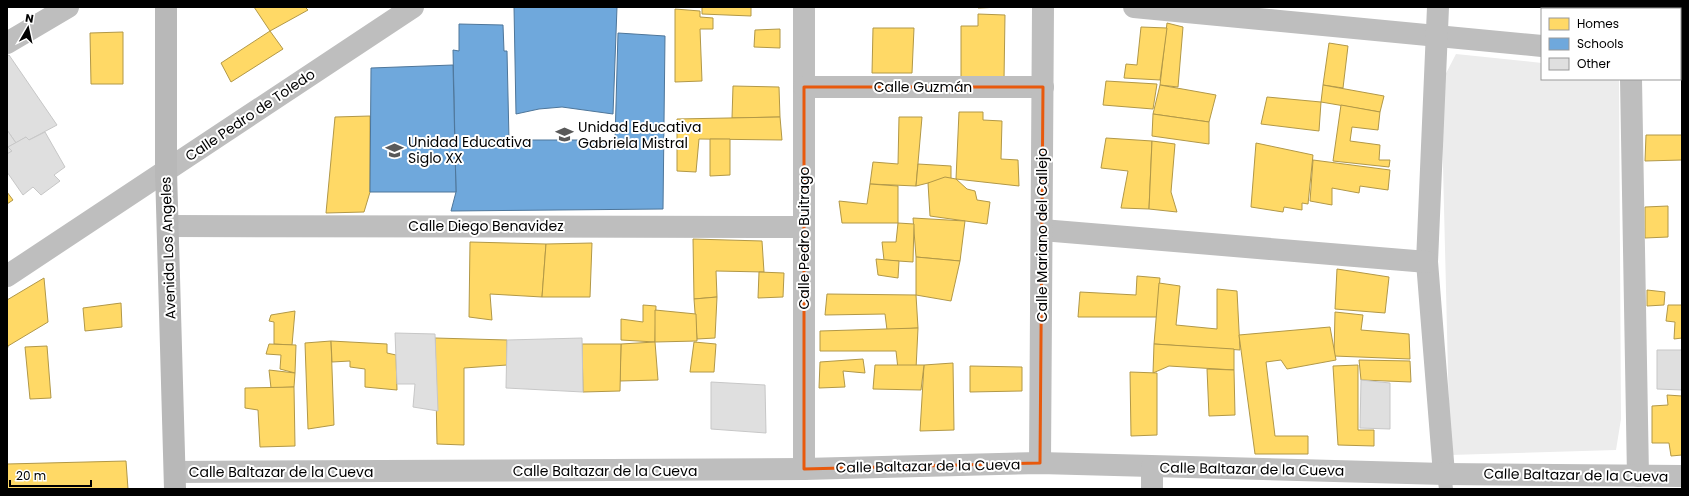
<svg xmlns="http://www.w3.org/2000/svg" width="1689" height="496" font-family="Poppins,sans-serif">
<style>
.green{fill:#ececec}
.homes{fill:#ffd966;stroke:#b29847}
.schools{fill:#6fa8dc;stroke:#4e769a}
.building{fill:#dfdfdf;stroke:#c7c7c7}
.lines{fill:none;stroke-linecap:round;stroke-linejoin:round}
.service{stroke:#bebebe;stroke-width:14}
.minor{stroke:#bebebe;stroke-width:22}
.secondary{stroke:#b8b8b8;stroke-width:22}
.marked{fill:none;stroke:#e8590c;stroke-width:3;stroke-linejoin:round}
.labels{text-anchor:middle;stroke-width:4;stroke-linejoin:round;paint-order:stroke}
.street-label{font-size:14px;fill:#000;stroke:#fff}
.poi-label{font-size:14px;fill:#000;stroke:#fff;text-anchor:start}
</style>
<rect width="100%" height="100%" fill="#fff"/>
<path class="green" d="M1456 54 1542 63V79H1619L1621 419 1616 450 1450 455 1441 83Z"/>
<g class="homes">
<path d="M254 7H305L308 10 270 31Z"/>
<path d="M702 7H751V16L702 14Z"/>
<path d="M978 7H1001L978 8Z"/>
<path d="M675 9 700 11V17L713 18V29H700L702 81 675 82Z"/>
<path d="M978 14 1005 15 1004 80 961 79V26H978Z"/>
<path d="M1167 23 1183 27 1178 87 1160 85Z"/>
<path d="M1141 27 1167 28 1160 80 1124 78 1126 64 1137 65Z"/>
<path d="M873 28H914L912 73H872Z"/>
<path d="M780 29V48L754 47 755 30Z"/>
<path d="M270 31 283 49 231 82 221 63Z"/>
<path d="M123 32V84H91L90 33Z"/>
<path d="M1329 43 1348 46 1343 88 1323 85Z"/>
<path d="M1106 81 1157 84 1153 109 1103 105Z"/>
<path d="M1160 85 1216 95 1209 122 1153 114Z"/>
<path d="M1323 85 1384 96 1380 112 1321 102Z"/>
<path d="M733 86 779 87 780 117 732 118Z"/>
<path d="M1267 97 1321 102 1319 131 1261 124Z"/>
<path d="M1341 105 1380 112 1378 130 1352 127 1350 141 1380 145 1379 160H1390L1389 167 1333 161Z"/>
<path d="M959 112H983V120L1002 121 1001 159 1018 160 1019 186 956 179Z"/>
<path d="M1153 114 1209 122V144L1152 136Z"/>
<path d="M370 116V192L364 212 326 213 335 117Z"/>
<path d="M780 117 782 140 699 139 696 172 677 171V119Z"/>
<path d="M899 117H922L916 186 870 184 873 162 898 164Z"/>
<path d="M1646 135H1682V160L1645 161Z"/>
<path d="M1106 138 1152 141 1149 209 1121 208 1128 171 1101 168Z"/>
<path d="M710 139H730V175L710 176Z"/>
<path d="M1152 141 1175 144 1171 192 1177 212 1149 209Z"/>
<path d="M1256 143 1313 155 1308 204 1302 203V210L1284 207 1283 212 1251 207Z"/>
<path d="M1313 160 1390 170 1388 190 1360 186 1359 193 1332 188V205L1310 201Z"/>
<path d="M918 164 951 166V188L928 183 916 186Z"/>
<path d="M945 177 956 179 967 189 975 191 977 200 990 202 987 224 930 216 928 183Z"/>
<path d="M870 184 898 186V223H842L839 201 867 204Z"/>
<path d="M7 192 13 200 7 204Z"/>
<path d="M1668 206V237L1645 238V207Z"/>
<path d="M913 218 965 221 960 261 916 257Z"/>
<path d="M898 223 914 224 913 262 884 260 882 242H896Z"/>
<path d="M693 239 762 241 764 272 716 271 717 297 694 299Z"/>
<path d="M470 242 546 244 542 297 490 294 492 320 469 317Z"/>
<path d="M592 243 590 297H542L546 244Z"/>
<path d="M916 257 960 261 951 301 916 295Z"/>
<path d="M876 259 899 261 898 278 878 275Z"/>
<path d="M1337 269 1389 277 1385 313 1335 309Z"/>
<path d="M759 272 784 273 783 297 758 298Z"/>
<path d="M1137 276 1160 278 1157 317H1078L1080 292 1136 295Z"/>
<path d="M44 278 48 322 8 346 7 351V300Z"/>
<path d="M1159 283 1180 286 1176 325 1217 329V289L1237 291 1240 350 1154 344Z"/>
<path d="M1647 290 1665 292 1664 305 1647 306Z"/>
<path d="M827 294 916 295 918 328 887 330 885 314 825 315Z"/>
<path d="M717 297 715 338 697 339 694 299Z"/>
<path d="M121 303 122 327 85 331 83 308Z"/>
<path d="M643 305 656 306 655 342 621 340V319L643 322Z"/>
<path d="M1668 305H1682V338L1674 339 1675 322 1666 321Z"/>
<path d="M655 310 696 314 697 341 655 342Z"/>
<path d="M295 311 292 345 274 344V322L269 321 271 315Z"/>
<path d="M1335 312 1363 315 1361 330 1409 334 1410 359 1334 356Z"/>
<path d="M1330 327 1336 360 1287 369 1281 360 1266 362 1275 436H1308V454H1255L1239 335Z"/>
<path d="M918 328 916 369H898L896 351H820V331Z"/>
<path d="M435 338 507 340V365L464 368V445L437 444Z"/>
<path d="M331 341 334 425 308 429 305 343Z"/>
<path d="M331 341 387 344V353L396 355 397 390 365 387V369L350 367V361L332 362Z"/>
<path d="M655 342 658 380 620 381 621 344Z"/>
<path d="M694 342 716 344 714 372H690Z"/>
<path d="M269 344 296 345 295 373 280 369 281 355 266 354Z"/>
<path d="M582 344H621L620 391 583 392Z"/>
<path d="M1154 344 1234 349V370L1169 366 1153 373Z"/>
<path d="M47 346 51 398 30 399 25 347Z"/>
<path d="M863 359 865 373 843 371 845 387 819 388 820 362Z"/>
<path d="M1359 360 1410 361 1411 382 1361 380Z"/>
<path d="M953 363 954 430 920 431 924 365Z"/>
<path d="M875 365H924L921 390 873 389Z"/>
<path d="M1358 365V430H1374V446L1338 445 1333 366Z"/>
<path d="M970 366 1022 367V391L970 392Z"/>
<path d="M1207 369 1234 370 1235 415 1209 416Z"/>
<path d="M269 370 295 373 294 387 271 388Z"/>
<path d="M1130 372 1157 373V435L1131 436Z"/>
<path d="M294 387 295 446 260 447 258 410 245 408V388Z"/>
<path d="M1667 395 1682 396V455L1671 456 1669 443H1652V406L1668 405Z"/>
<path d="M126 461 128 489H7V464Z"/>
</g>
<g class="schools">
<path d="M514 7H617L613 114 562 107 539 109 516 114Z"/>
<path d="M459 24 503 25 504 51H507L509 140H615L618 33 665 36 663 209 451 211 456 192 453 50 459 51Z"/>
<path d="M453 65 456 192H370L371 68Z"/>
</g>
<g class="building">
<path d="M9 55 57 125 29 140 26 137 16 143 7 130V56Z"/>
<path d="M7 130 16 143 8 147 12 151 7 154Z"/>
<path d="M45 132 65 167 54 175 60 181 41 195 33 187 23 195 7 172V154L12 151 8 147 26 137 29 140Z"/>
<path d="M395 333 435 334 438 411 413 407 415 384H397Z"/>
<path d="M582 338 583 392 506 388 507 340Z"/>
<path d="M1657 350H1682V390L1657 389Z"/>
<path d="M1361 380 1390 383V429L1360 428Z"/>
<path d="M711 382 765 385 766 433 711 429Z"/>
</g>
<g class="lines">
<path class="service" d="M1444 474 1446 489"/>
<g class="minor">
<path d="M804 7V469"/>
<path d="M1134 7 1542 46"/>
<path d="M1438 7 1427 262 1444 474"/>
<path d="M7 43 68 7"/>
<path d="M1680 59H1682"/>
<path d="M1631 79 1638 476"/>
<path d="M804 87H1043"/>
<path d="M168 226 804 227"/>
<path d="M1042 230 1427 262"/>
<path d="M7 276 413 7"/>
<path d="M1040 463 1043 7"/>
<path d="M175 472 804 469 1040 463 1444 474 1682 476"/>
<path d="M1152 489V467"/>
</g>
<path class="secondary" d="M166 7V171L175 489"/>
</g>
<path class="marked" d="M804 87H1043L1040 463 804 469Z"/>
<defs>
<symbol id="school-bare" viewBox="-9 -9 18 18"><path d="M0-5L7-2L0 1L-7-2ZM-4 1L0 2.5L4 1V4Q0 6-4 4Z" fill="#595959" stroke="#fff" stroke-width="2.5" paint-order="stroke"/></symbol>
</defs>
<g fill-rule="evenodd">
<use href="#school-bare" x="552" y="122" width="25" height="25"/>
<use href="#school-bare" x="382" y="138" width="25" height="25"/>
</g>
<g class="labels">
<g class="street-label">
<text x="923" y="92">Calle Guzmán</text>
<text transform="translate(250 115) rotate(-34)" y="5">Calle Pedro de Toledo</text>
<text x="486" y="231">Calle Diego Benavidez</text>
<text transform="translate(1042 235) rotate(-90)" y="5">Calle Mariano del Callejo</text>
<text transform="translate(804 238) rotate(-90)" y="5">Calle Pedro Buitrago</text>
<text transform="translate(168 248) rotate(-92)" y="5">Avenida Los Angeles</text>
<text transform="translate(928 466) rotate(-1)" y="5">Calle Baltazar de la Cueva</text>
<text transform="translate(1252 469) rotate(1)" y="5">Calle Baltazar de la Cueva</text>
<text x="605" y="476">Calle Baltazar de la Cueva</text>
<text x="281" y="477">Calle Baltazar de la Cueva</text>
<text transform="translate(1576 475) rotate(1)" y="5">Calle Baltazar de la Cueva</text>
</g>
<g class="poi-label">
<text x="578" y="132">Unidad Educativa<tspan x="578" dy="16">Gabriela Mistral</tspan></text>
<text x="408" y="147">Unidad Educativa<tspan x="408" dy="16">Siglo XX</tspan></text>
</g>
</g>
<rect width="1689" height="496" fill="none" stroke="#000000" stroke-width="16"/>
<rect x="1541" y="8" width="140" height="72" fill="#ffffff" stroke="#999999"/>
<rect x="1549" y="18" width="20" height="12" fill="#ffd966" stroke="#999999"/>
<text x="1577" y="28" font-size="12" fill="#000000">Homes</text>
<rect x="1549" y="38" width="20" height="12" fill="#6fa8dc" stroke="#999999"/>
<text x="1577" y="48" font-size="12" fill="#000000">Schools</text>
<rect x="1549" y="58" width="20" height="12" fill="#dfdfdf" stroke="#999999"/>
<text x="1577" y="68" font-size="12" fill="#000000">Other</text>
<g transform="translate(28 28) rotate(9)" stroke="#ffffff" stroke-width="3" paint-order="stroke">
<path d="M0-3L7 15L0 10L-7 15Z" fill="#000000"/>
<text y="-6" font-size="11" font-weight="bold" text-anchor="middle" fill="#000000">N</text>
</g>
<path d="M10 480v6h81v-6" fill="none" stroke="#000000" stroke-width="2"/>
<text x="16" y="480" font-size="12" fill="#000000" stroke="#ffffff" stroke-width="3" paint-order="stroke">20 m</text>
</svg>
